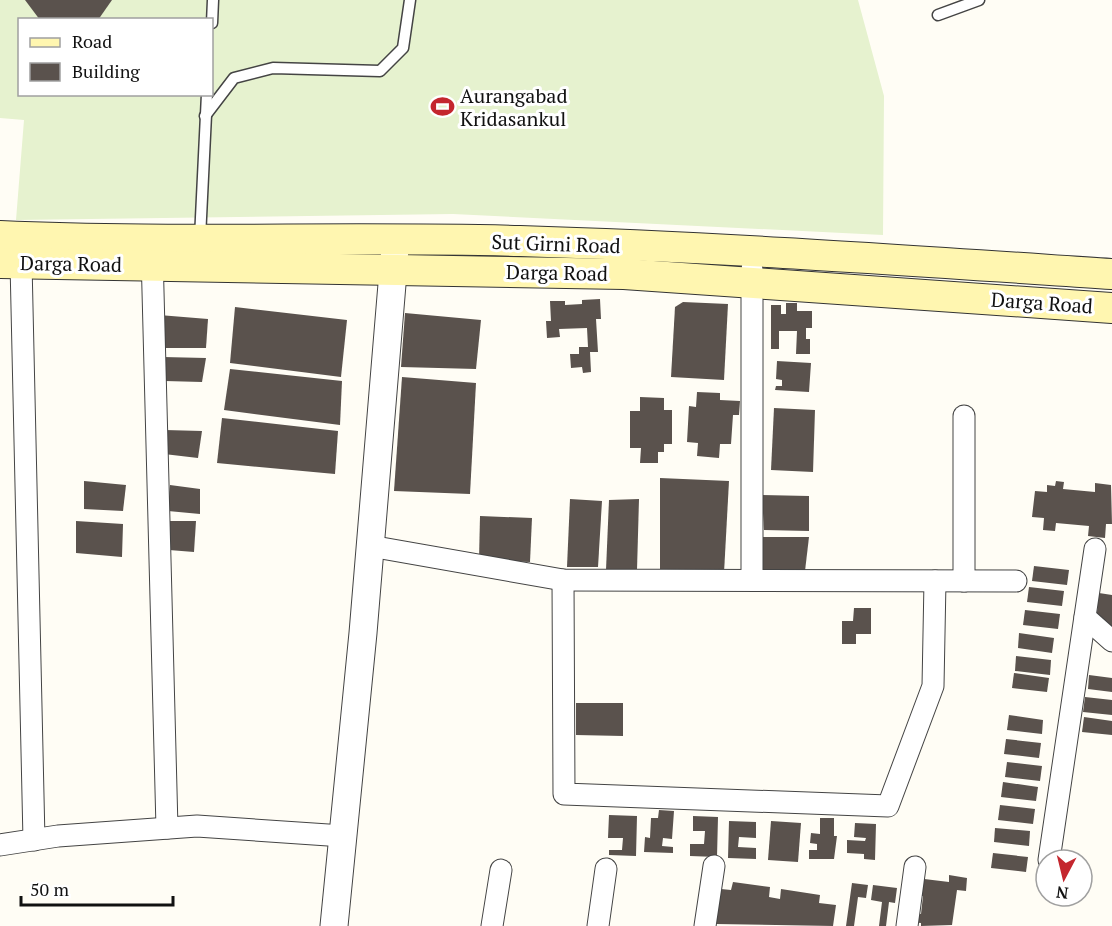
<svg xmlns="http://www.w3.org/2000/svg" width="1112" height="926" font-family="'PT Serif',serif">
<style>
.pitch{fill:#e6f2cf;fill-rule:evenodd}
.building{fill:#5a524d}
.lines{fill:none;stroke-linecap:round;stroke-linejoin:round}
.service-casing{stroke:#444;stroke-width:13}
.minor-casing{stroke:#444;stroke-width:23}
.tertiary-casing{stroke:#444;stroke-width:29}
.secondary-casing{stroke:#333;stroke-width:32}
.service{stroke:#fff;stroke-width:10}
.minor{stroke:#fff;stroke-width:21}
.tertiary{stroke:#fff;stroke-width:27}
.secondary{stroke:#fff6b0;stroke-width:30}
.labels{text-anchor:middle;stroke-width:6;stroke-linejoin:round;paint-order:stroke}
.poi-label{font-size:20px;fill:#111;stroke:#fff;text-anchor:start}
.street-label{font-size:20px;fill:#111;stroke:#fff}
</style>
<rect width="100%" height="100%" fill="#fffdf5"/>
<path class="pitch" d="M0 0H858L884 96 883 235 453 214 16 220 24 120 0 118ZM20 20H212V94H20Z"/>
<g class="building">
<path d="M25 0H112L98 20H40Z"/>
<path d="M600 299 601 319H596L598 352H590L591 372 583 373 582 367 571 368 570 354H579V347H588L587 328 559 329 560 337 547 338 546 321H551L550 301H565V305L582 304V300Z"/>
<path d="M683 302 728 304 724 380 671 377 675 307Z"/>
<path d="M786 303H797V311H812V328H806V339H810V354H796L797 331H779V349H771V305H781V314H786Z"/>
<path d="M235 307 347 320 341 377 230 363Z"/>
<path d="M405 313 481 320 476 369 401 367Z"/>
<path d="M159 315 208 319 206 348H164Z"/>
<path d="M163 357 206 358 202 382 165 381Z"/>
<path d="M777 361 811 363 809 392 775 390 776 386H782V380L776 379Z"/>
<path d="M230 369 342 381 340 425 224 410Z"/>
<path d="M402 377 476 383 470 494 394 491Z"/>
<path d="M697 392 720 393V400L740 401 739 415H733L731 444H720L719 458 697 456 698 443 687 442 689 406 696 407Z"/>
<path d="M640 397 664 398V410H672V444H664V452H658V463H640L641 448H630V411H640Z"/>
<path d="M774 408 815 410 813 472 771 470Z"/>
<path d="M222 418 338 431 335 474 217 463Z"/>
<path d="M165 430 202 431 198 458 164 454Z"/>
<path d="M660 478 729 481 724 573H660Z"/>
<path d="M84 481 126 485 123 511 84 509Z"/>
<path d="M1056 481 1064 482 1063 489 1095 492V483L1111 485 1112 524H1106L1105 538 1088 536 1089 526 1056 523 1055 531 1043 530 1044 518 1032 517 1035 491 1047 492V485L1055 486Z"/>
<path d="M170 485 200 489V514L168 511Z"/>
<path d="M762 495 809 496V531L764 530Z"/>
<path d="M570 499 602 501 598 567H567Z"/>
<path d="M639 499 637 570H606L609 500Z"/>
<path d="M480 516 532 518 530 562 479 560Z"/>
<path d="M76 521 123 524 122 557 76 553Z"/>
<path d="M167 521H196L194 552 169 550Z"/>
<path d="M762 537H809L805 571 762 570Z"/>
<path d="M1034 566 1069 570 1067 585 1032 581Z"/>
<path d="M1029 587 1064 591 1062 606 1027 602Z"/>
<path d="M1099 593 1112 595V627L1096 622Z"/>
<path d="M854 608H871V634H856V644H842V621H853Z"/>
<path d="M1025 610 1060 614 1058 629 1023 625Z"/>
<path d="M1019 633 1054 638 1052 653 1018 648Z"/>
<path d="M1016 656 1051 660 1050 675 1015 671Z"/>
<path d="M1014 673 1049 678 1047 692 1012 688Z"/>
<path d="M1089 675 1112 678V692L1088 689Z"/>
<path d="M1085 697 1112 700V715L1083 712Z"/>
<path d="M576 703H623V736L576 735Z"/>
<path d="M1009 715 1043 720 1042 734 1007 730Z"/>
<path d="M1084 717 1112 721V735L1082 732Z"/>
<path d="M1006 739 1041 743 1039 758 1004 754Z"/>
<path d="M1007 762 1042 766 1040 781 1005 777Z"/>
<path d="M1003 782 1038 787 1036 801 1001 797Z"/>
<path d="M1000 805 1035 809 1033 824 998 820Z"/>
<path d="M659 810 674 811 672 839 663 838 662 846 673 847V853L644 852 645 837 650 838 651 818H658Z"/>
<path d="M609 815 637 816 636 856 609 855V850H622L623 838H608Z"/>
<path d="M693 816 718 817 717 857 690 856V844H704L705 831H693Z"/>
<path d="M820 818H834V836H837L834 859H809V850H817V844L810 843 811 833 820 834Z"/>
<path d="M729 821 756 822V838L739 837 738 847 756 848V859L728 858Z"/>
<path d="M771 821 801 823 798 862 768 860Z"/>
<path d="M855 823 876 824 875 860 864 859V854L847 853V840L865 841 866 838 854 837Z"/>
<path d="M995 828 1030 831 1029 846 994 842Z"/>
<path d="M993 853 1028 857 1026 872 991 868Z"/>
<path d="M949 875 967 878 966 891 957 890 952 925 921 926V923L908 922 910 913 921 914 923 896 914 895 916 878 949 882Z"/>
<path d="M733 882 770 887 769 897 780 899 781 889 820 895 819 903 836 905 833 926 716 924 721 889 731 890Z"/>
<path d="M852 883 868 885 866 898 858 897 854 926H846Z"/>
<path d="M873 885 897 888 895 903 889 902 886 926H879L882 902 871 900Z"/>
</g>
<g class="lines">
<defs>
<g id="service">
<path d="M938 15 979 0"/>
<path d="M212 23 213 0"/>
<path d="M205 116 234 78 273 68 380 71 403 48 410 0"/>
<path d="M200 238 207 94"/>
</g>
<g id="minor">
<path d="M152 253 167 828"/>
<path d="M21 263 34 840"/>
<path d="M752 269V580"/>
<path d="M964 416V581"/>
<path d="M370 546 563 580 1016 581"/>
<path d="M563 580 564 794 888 806 933 686 935 581"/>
<path d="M1085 617 1112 641"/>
<path d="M0 845 58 836 197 826 343 836"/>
<path d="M1049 860 1095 549"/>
<path d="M492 926 501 870"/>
<path d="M598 926 606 869"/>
<path d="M705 926 714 866"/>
<path d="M907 926 915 867"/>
</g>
<path id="tertiary" d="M334 926 363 633 395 248"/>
<g id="secondary">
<path d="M0 236C173 244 347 236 520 241 718 247 915 261 1112 274"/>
<path d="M0 263 624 274 1112 308"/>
</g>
</defs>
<use href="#service" class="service-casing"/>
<use href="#minor" class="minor-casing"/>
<use href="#tertiary" class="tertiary-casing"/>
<use href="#secondary" class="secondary-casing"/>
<use href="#service" class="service"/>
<use href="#minor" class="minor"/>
<use href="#tertiary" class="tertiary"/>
<use href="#secondary" class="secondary"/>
</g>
<defs>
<symbol id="stadium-bare" viewBox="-9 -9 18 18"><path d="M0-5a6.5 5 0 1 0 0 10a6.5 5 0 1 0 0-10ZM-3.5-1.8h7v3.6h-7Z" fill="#c4262e" stroke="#fff" stroke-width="2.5" paint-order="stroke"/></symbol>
</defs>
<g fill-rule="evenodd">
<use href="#stadium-bare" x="426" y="90" width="33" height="33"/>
</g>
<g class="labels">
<g class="poi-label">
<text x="460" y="103">Aurangabad<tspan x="460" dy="23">Kridasankul</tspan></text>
</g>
<g class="street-label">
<text transform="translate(556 244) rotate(2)" y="7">Sut Girni Road</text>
<text transform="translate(71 264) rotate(1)" y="7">Darga Road</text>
<text transform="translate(557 273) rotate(1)" y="7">Darga Road</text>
<text transform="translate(1042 303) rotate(4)" y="7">Darga Road</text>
</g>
</g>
<rect x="18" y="18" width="195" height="78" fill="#ffffff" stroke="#a0a0a0" stroke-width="1.5"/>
<rect x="30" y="38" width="30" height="9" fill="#fff6b0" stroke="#a0a0a0" stroke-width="1.5"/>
<text x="72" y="48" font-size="18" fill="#111111">Road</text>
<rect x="30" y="63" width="30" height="18" fill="#5a524d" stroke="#a0a0a0" stroke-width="1.5"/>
<text x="72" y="78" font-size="18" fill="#111111">Building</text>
<g transform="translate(1064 878) rotate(187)"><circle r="28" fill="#ffffff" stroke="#a0a0a0" stroke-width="1.5"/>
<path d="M0-4.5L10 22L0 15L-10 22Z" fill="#c4262e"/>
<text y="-9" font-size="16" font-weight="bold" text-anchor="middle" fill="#111111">N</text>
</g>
<path d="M21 896v9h152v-9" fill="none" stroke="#111111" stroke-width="3"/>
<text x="30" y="896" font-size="18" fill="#111111" stroke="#ffffff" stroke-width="4.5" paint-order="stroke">50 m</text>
</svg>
